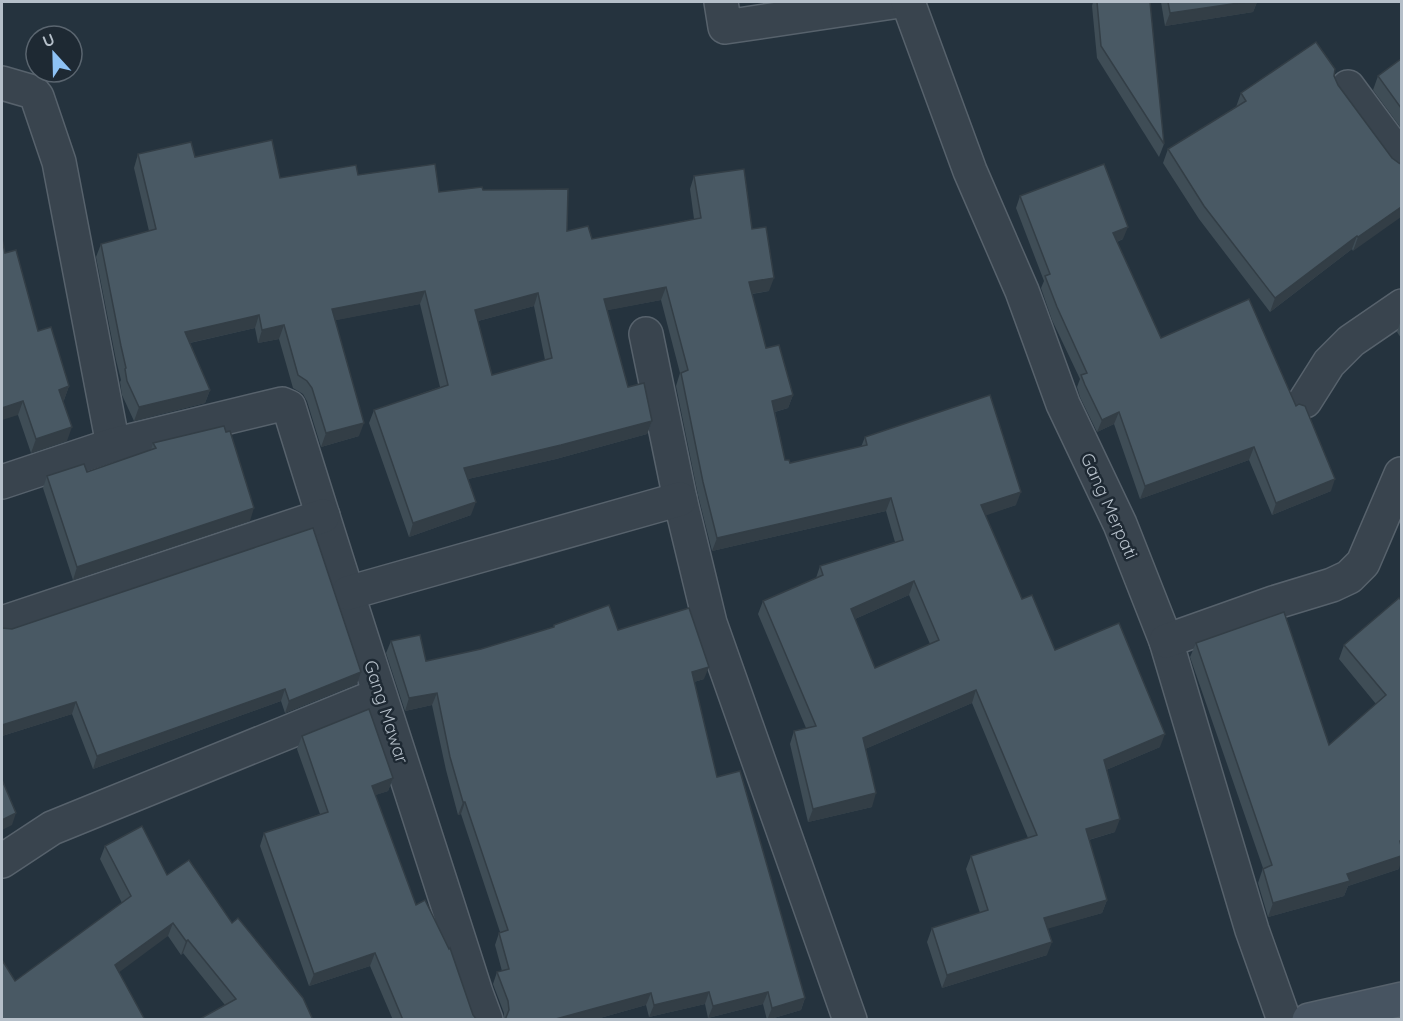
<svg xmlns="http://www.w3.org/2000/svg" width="1403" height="1021" font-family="Quicksand,sans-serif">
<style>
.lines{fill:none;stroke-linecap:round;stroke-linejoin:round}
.street-casing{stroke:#57626c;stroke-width:36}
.secondary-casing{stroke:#57626c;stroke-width:36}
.street{stroke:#39444e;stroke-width:33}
.secondary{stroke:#475461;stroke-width:33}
.wall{fill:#3f4d56;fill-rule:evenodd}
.shaded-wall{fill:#333e46}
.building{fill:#495964;stroke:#333e46;stroke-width:1.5;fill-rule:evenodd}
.labels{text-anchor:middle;stroke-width:5;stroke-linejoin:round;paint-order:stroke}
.street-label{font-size:18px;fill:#b5bfc9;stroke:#1e2933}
</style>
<rect width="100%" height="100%" fill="#25333e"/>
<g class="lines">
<defs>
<g id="street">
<path d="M721 2 725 27 893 2"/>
<path d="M908 2 970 171 1022 291 1063 404 1120 524 1166 641 1252 930 1284 1020"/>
<path d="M2 83 33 92 37 97 59 162 113 445"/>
<path d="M1348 87 1402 160"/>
<path d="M646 334 680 499 710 623 850 1020"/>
<path d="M1305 401 1329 363 1351 341 1402 306"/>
<path d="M2 482 113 445 282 404 289 407C349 603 414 798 476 993L486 1020"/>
<path d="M348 593 680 499"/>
<path d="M2 623 323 516"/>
<path d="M1166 641 1273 603 1332 585 1349 577 1363 563 1401 474"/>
<path d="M2 861 52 828 379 695"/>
</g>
<path id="secondary" d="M1309 1020 1402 999"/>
</defs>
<use href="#street" class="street-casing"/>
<use href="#secondary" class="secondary-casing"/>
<use href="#street" class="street"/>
<use href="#secondary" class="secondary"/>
</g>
<g class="wall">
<path d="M1093 2H1150L1164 144 1159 157 1097 58 1092 6Z"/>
<path d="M1161 2H1257L1253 12 1165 26Z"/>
<path d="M1401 59V128L1373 90 1378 76Z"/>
<path d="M1334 76 1338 85 1392 158 1399 163 1353 251 1352 249 1270 312 1199 219 1163 163 1168 149 1236 107 1241 93Z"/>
<path d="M138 154 195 157 280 178 358 175 439 192 483 190 567 231 592 239 694 219 690 189 694 176 752 229 769 291 752 294 766 348 793 395 788 408 775 412 785 460 790 463 861 447 865 437 1016 505 985 515 1022 599 1055 650 1160 747 1106 770 1115 832 1089 840 1107 900 1102 913 1048 928 1047 955 942 988 927 942 932 928 980 913 966 869 971 856 1028 838 972 703 865 749 872 807 808 822 790 744 794 731 806 728 758 614 763 601 816 578 820 566 895 542 886 511 712 551 698 495 676 386 680 373 661 300 607 310 628 387 652 421 647 434 556 459 468 479 471 515 409 537 369 423 374 410 440 387 420 304 335 320 359 436 321 447 307 401 303 394 293 388 279 339 258 343 255 328 190 343 210 390 205 403 134 421 122 395 120 382 121 380 116 360 96 257 101 244 149 231 134 168ZM534 306 545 360 492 375 478 321ZM909 595 930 644 875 668 855 619Z"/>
<path d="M1020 196 1123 239 1117 242 1161 338 1331 491 1272 515 1249 460 1140 499 1114 424 1097 432 1080 397 1077 387 1080 379 1052 320 1041 288 1044 281 1016 208Z"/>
<path d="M5 253 38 331 69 386 64 400 63 401 67 441 31 453 18 415Z"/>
<path d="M1401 320V338L1397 332Z"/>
<path d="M153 443 250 521 73 580 43 488 47 476 87 472 151 450Z"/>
<path d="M1399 598V869L1348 886 1344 896 1268 917 1258 883 1263 868 1190 657 1196 643 1329 745 1376 704 1339 659 1344 645Z"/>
<path d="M554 625 618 630 704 679 694 682 717 777 805 998 801 1010 767 1020 763 1004 708 1018 705 1004 649 1017 646 1005 593 1020H504V1013L493 984 497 972 502 971 495 945 499 933 500 932 461 814 458 815 446 770 432 705 405 711 386 653 391 641 426 661 481 649 553 627Z"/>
<path d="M2 628 3 629 357 684 285 713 281 701 93 769 72 714 2 736Z"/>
<path d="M302 736 393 778 388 791 375 795 416 905 473 1015 477 1020H393L370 966 309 986 260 846 264 833 320 814 297 749Z"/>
<path d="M105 846 167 875 232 923 313 1020 225 1005 183 953 181 955 168 936 15 981 122 903 100 859Z"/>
</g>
<g class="shaded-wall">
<path d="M1246 2H1257L1253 12 1165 26 1170 13Z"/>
<path d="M1401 207V217L1353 251 1358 237Z"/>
<path d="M1128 227 1123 239 1108 245 1113 233Z"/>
<path d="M1357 236 1352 249 1270 312 1275 298Z"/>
<path d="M774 278 769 291 744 295 749 282Z"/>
<path d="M666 287 661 300 599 312 604 299Z"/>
<path d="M425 291 420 304 327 322 332 309Z"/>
<path d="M538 293 534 306 470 323 475 310Z"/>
<path d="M259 315 255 328 180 345 185 332Z"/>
<path d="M284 325 279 339 258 343 262 330Z"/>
<path d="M69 386 64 400 54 403 59 390Z"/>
<path d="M210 390 205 403 134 421 139 407Z"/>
<path d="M793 395 788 408 767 414 772 401Z"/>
<path d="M23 401 18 415 2 420V408Z"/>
<path d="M1119 412 1114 424 1097 432 1102 420Z"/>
<path d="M652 421 647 434 556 459 459 481 464 468Z"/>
<path d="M364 423 359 436 321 447 326 433Z"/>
<path d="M72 427 67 441 31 453 36 439Z"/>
<path d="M1254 447 1249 460 1140 499 1145 486Z"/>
<path d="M1335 479 1331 491 1272 515 1276 503Z"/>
<path d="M1021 492 1016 505 976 519 981 505Z"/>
<path d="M891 498 886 511 712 551 717 538Z"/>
<path d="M476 502 471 515 409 537 413 523Z"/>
<path d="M254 508 250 521 73 580 77 567Z"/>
<path d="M914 581 909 595 846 623 851 609Z"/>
<path d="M709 667 704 679 687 684 692 672Z"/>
<path d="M361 672 357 684 285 713 289 701Z"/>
<path d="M285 689 281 701 93 769 97 756Z"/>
<path d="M976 690 972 703 858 752 863 738Z"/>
<path d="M437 693 432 705 405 711 409 698Z"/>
<path d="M76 702 72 714 2 736V725Z"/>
<path d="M1165 734 1160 747 1099 773 1104 760Z"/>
<path d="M393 778 388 791 367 798 372 786Z"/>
<path d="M876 793 872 807 808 822 813 809Z"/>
<path d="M463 802H465L461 814 458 815Z"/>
<path d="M16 813 12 825 2 830V820Z"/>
<path d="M1120 819 1115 832 1081 842 1086 829Z"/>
<path d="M1401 856V862L1399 869 1348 886 1344 896 1268 917 1273 903 1347 874Z"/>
<path d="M1107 900 1102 913 1040 931 1044 918Z"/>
<path d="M173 923 168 936 110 979 115 965Z"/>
<path d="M188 940 183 953 181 955 186 941Z"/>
<path d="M1052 942 1047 955 942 988 947 975Z"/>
<path d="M375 953 370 966 309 986 314 974Z"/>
<path d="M709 992 705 1004 649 1017 654 1005Z"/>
<path d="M768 992 763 1004 708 1018 713 1006Z"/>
<path d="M651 993 646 1005 593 1020H552Z"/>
<path d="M805 998 801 1010 767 1020 772 1008Z"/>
</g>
<g class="building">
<path d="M1097 2H1150L1164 144 1101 46Z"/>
<path d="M1168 2H1246L1170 13Z"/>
<path d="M1316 42 1335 69 1334 76 1338 85 1392 158 1399 163 1401 164V207L1358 237 1357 236 1275 298 1204 206 1168 149 1246 101 1241 93Z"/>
<path d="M1401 59V108L1378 76Z"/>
<path d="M272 140 280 178 356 165 358 175 435 164 439 192 482 187 483 190 568 189 567 231 588 226 592 239 701 218 694 176 744 169 752 229 766 227 774 278 749 282 766 348 779 345 793 395 772 401 785 460H789L790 463 867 445 865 437 990 395 1021 492 981 505 1022 599 1032 595 1055 650 1119 623 1165 734 1104 760 1120 819 1086 829 1107 900 1044 918 1052 942 947 975 932 928 988 910 971 856 1037 835 976 690 863 738 876 793 813 809 794 731 816 726 763 601 823 575 820 566 903 540 891 498 717 538 703 482 681 373 688 370 666 287 604 299 628 387 644 383 652 421 561 445 464 468 476 502 413 523 374 410 448 385 425 291 332 309 364 423 326 433 312 388 307 381 298 375 284 325 262 330 259 315 185 332 210 390 139 407 127 381 125 369 126 368 121 346 101 244 156 229 138 154 191 142 195 157ZM538 293 552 358 492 375 475 310ZM914 581 939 640 875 668 851 609Z"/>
<path d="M1104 164 1128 227 1113 233 1161 338 1249 299 1296 406 1299 404 1305 406 1335 479 1276 503 1254 447 1145 486 1119 412 1102 420 1085 385 1081 375 1087 373 1057 307 1045 276 1050 274 1020 196Z"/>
<path d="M2 239 5 253 16 250 38 331 51 327 69 386 59 390 72 427 36 439 23 401 2 408Z"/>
<path d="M224 426 226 432 230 431 254 508 77 567 47 476 84 464 87 472 156 448 153 443Z"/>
<path d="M313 528 361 672 289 701 285 689 97 756 76 702 2 725V628L12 629Z"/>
<path d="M1399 598 1401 600V840L1400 841 1401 846V856L1347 874 1350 881 1273 903 1263 869 1272 865 1196 643 1284 612 1329 745 1386 695 1344 645Z"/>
<path d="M609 605 618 630 689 608 709 667 692 672 717 777 740 771 805 998 772 1008 768 992 713 1006 709 992 654 1005 651 993 552 1020H505L509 1010 508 1001 497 972 509 969 499 933 508 930 465 802H463L450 757 437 693 409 698 391 641 420 635 426 661 481 649 554 627V625Z"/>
<path d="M369 709 393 778 372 786 416 905 425 900 449 949 450 948 473 1015 477 1020H403L375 953 314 974 264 833 328 812 302 736Z"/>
<path d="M2 780 16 813 2 820Z"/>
<path d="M142 826 167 875 189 860 232 923 238 918 303 998 313 1020H198L236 999 188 940 186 941 173 923 115 965 145 1020H2V960L15 981 131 896 105 846Z"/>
</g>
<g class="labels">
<g class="street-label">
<text transform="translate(1109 506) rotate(66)" y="6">Gang Merpati</text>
<text transform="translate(386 712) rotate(72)" y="6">Gang Mawar</text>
</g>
</g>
<rect width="1403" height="1021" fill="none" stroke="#b5bfc9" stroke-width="6"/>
<g transform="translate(54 54) rotate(338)"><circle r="28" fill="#1e2933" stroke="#5a656f" stroke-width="1.5"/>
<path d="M0-4.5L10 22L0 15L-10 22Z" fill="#8ec2f5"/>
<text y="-9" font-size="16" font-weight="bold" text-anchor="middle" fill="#b5bfc9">U</text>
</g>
</svg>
